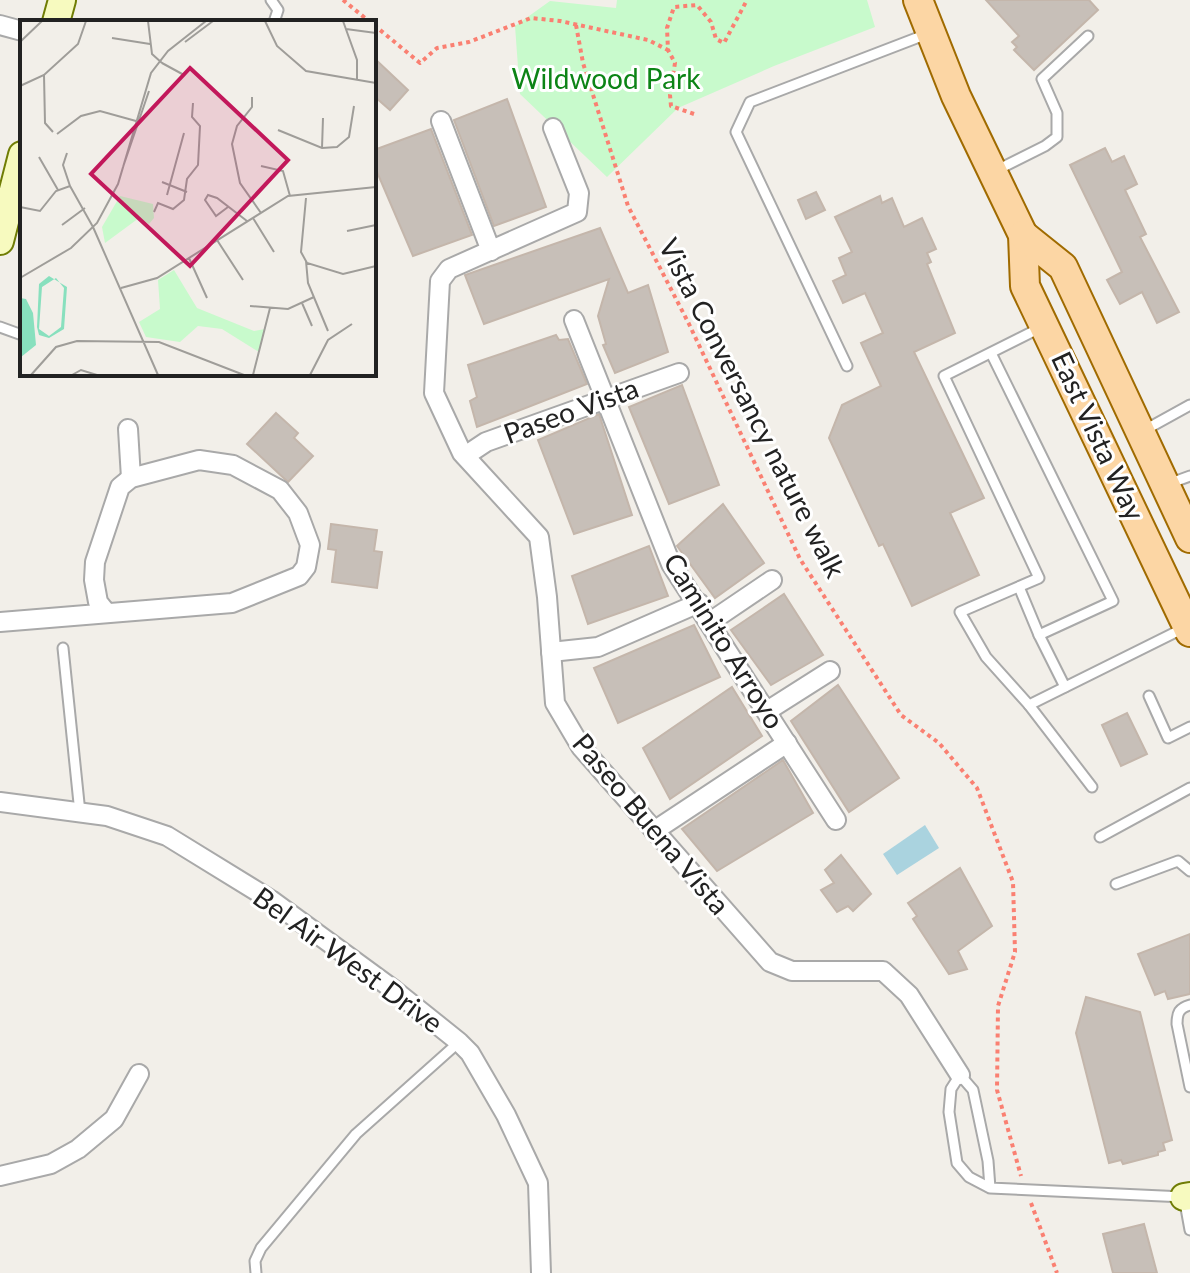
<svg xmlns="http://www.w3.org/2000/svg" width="1190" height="1273" font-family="Lato,sans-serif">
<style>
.park{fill:#c8facc}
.water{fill:#aad3df}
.building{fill:#c7bfb8;stroke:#c4b6ab;stroke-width:2}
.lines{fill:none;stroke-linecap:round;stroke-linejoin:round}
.lane-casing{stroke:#a9a9a9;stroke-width:13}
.street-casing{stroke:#a9a9a9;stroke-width:22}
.secondary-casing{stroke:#707d05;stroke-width:30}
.primary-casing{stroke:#a06b00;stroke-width:32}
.path{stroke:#fa8072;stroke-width:4;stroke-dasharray:4 4;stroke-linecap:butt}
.lane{stroke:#fff;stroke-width:9}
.street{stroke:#fff;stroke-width:18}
.secondary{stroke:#f7fabf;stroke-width:26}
.primary{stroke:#fcd6a4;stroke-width:28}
.labels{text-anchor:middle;stroke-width:6;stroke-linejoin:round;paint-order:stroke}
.park-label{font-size:28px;fill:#0c8416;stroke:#fff}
.street-label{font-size:28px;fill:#222;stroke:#fff}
.inset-road{fill:none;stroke:#9f9d99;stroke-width:2}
.view{fill:#c2185b;fill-opacity:0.15;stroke:#c2185b;stroke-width:4}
.inset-edge{fill:none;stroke:#222;stroke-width:4}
</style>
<rect width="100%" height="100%" fill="#f2efe9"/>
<path class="park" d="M617 0H867L875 27 774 66 678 108 607 177 520 94 515 26 550 1 616 8Z"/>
<path class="water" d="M925 825 939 848 897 875 883 854Z"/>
<g class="building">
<path d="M986 0H1089L1098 10 1034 70 1014 50 1017 47 1012 42 1019 36Z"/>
<path d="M374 58 408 90 390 110 374 96Z"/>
<path d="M507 99 546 207 494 226 454 120Z"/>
<path d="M431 129 472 235 413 256 374 165V150Z"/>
<path d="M1105 148 1112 162 1124 156 1137 184 1125 190 1146 234 1140 237 1179 312 1157 323 1142 292 1120 304 1107 280 1122 272 1070 165Z"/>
<path d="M816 192 825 210 806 219 798 200Z"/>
<path d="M880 196 882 203 892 198 904 227 922 218 936 249 927 253 931 262 927 264 955 333 914 352 984 498 950 513 979 575 912 606 883 544 879 546 829 438 842 405 881 386 861 343 883 333 865 293 843 303 833 281 846 275 839 258 852 252 835 217Z"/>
<path d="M600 228 628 293 648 285 668 352 615 373 603 345 606 344 598 316 609 279 484 324 465 275Z"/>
<path d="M556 335 559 340 568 339 587 384 477 427 470 401 477 397 468 365Z"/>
<path d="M682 385 719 485 669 504 629 407Z"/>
<path d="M276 413 298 433 294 438 313 456 288 482 247 444Z"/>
<path d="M599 414 632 515 574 534 538 440Z"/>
<path d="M723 504 764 563 715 598 677 546Z"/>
<path d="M331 524 377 530 374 551 382 552 377 588 332 582 336 550 328 549Z"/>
<path d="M649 546 668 596 588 624 572 576Z"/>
<path d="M784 594 823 655 771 685 731 630Z"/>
<path d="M694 625 720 677 618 723 594 668Z"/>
<path d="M838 685 899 778 849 812 791 721Z"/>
<path d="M732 687 762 736 670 799 643 748Z"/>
<path d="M1127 713 1147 754 1121 766 1102 725Z"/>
<path d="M783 760 813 813 717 871 682 829Z"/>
<path d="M841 855 871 894 853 911 848 906 837 912 821 890 834 883 825 870Z"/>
<path d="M960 868 992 926 958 951 967 969 949 974 913 919 917 916 908 903Z"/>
<path d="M1190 934V994L1168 999 1165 991 1155 995 1138 954Z"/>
<path d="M1086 997 1140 1012 1172 1140 1163 1143 1165 1150 1158 1152V1155L1123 1164 1121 1160 1109 1163 1076 1033Z"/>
<path d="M1144 1224 1157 1273H1113L1103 1234Z"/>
</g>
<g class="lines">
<defs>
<g id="lane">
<path d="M271 0 278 10 274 22"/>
<path d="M995 171 1045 146 1057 137V113L1042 79 1088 36"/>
<path d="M0 327 22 335"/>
<path d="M1042 327 944 376 1039 578 960 612 986 657 1029 705 1184 628"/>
<path d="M991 353 1113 601 1039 635 1019 587"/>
<path d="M847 366 736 132 750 102 927 34"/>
<path d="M1143 431 1190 405"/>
<path d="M1168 484 1190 476"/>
<path d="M1039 635 1065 687"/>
<path d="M63 648 80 813"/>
<path d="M1149 696 1168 738 1190 727"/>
<path d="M1029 705 1092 787"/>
<path d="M1100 837 1190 788"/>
<path d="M1116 884 1178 861 1190 871"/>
<path d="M1190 1005C1179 1008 1177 1013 1177 1024L1190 1087"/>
<path d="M990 1188 988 1161 973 1090 960 1075 951 1089 949 1112 957 1163 969 1177 990 1188 1184 1197 1190 1230"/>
<path d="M256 1273 255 1261 261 1248 356 1134 459 1042"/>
</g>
<g id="street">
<path d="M0 25 22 31"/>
<path d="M441 121 491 251"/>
<path d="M553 128 579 193 577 212 449 269 440 281 434 393 462 453 539 537 547 597 555 703 581 747 770 962 792 971H883L909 995 960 1075"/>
<path d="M574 320 671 564 836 820"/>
<path d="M128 429 131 478"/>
<path d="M465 456 486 442 679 373"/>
<path d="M0 622 232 603 299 576 306 567 310 545 298 513 280 490 233 465 199 460 131 478 120 487 95 562 94 580 98 602 106 612"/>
<path d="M710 622 772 580"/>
<path d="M551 652 598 647 699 603"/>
<path d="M767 711 830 671"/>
<path d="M0 802 107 816 167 836 271 900 394 990 459 1042 470 1053 506 1115 538 1183 541 1273"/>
<path d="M654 831 787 743"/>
<path d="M0 1176 51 1164 78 1149 114 1119 139 1074"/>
</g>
<g id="secondary">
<path d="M56 22 62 0"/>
<path d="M0 241 22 155"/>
<path d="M1184 1197 1190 1196"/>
</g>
<g id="primary">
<path d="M918 0 956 96 1023 235 1025 286 1190 632"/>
<path d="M1023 235 1063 267 1190 538"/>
</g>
</defs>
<use href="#lane" class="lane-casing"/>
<use href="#street" class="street-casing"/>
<use href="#secondary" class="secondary-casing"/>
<use href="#primary" class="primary-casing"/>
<g class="path">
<path d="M343 0 370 22"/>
<path d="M374 25 420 63 437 48 469 42 531 18 560 21 648 40 668 50"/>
<path d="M576 25 583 63 628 206 689 324 800 559 901 715 939 743 977 788 1013 882 1015 952 998 1006 997 1090 1021 1176"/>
<path d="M694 114 671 106 670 95 675 63 668 50 667 28 674 7 697 5 711 22 716 39 724 43 747 0"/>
<path d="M1031 1203 1057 1273"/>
</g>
<use href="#lane" class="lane"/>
<use href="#street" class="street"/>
<use href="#secondary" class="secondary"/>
<use href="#primary" class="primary"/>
</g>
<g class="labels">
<g class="park-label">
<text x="606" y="89">Wildwood Park</text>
</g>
<g class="street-label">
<text transform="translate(752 408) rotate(63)" y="10">Vista Conversancy nature walk</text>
<text transform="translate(571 411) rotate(-20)" y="10">Paseo Vista</text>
<text transform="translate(1098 436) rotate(65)" y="10">East Vista Way</text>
<text transform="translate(724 641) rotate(58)" y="10">Caminito Arroyo</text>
<text transform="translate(651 824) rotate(50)" y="10">Paseo Buena Vista</text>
<text transform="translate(348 960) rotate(36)" y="10">Bel Air West Drive</text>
</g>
</g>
<g transform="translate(20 20)">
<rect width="356" height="356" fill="#f2efe9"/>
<path d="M100 176 133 184 134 198 129 204 119 198 85 223 82 207ZM154 250 177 288 234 311 245 309 239 332 202 309 178 306 160 322 126 317 119 302 140 289 138 260Z" fill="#c8facc"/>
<path d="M29 256 47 267 44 309 29 318 19 315 17 307 19 264ZM36 258 44 268 41 307 29 316 19 309 22 267ZM0 278 6 279 13 293 16 325 1 337Z" fill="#88e0be" fill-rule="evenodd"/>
<path class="inset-road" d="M128 1 132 34 142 43M245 1 257 26 286 51 356 63M323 1 337 40V60M326 9 356 13M92 18 130 24M0 22 22 1M165 22 193 1M142 43 164 55M24 55 25 103 33 112M0 66 24 55 58 24 66 1M232 77V87L217 106 212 124 220 163 241 193M258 110 302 128 317 127 329 117 334 86M37 114 61 96 80 91 116 101M302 128 303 98M47 133 43 145 50 166M19 137 38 170M241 146 263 151 270 176M103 147 129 71M142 162 167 172M147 175 164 113M286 178 281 232 287 243 323 254 356 246M0 187 20 191 36 171 50 166 73 207M208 187 196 196 185 180 188 175 197 178 227 201M134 192 138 183 153 189 164 180 167 159 178 145 180 106 172 97 173 83M233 198 254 232M42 205 65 188M73 207 138 355M327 211 356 205M197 220 223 260M169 238 187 278M286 241 288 263 308 311M0 258 51 228 77 203 98 164 131 53 148 31 186 1M101 268 137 258 268 176 356 167M282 283 292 306M230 286 268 289 294 277M11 355 36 327 57 321 139 322 224 355M52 355 61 350 77 355M233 355 250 288M290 355 308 320 332 304"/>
<path class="view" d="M170 48 268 140 170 246 71 154Z"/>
<rect width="356" height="356" class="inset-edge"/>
</g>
</svg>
